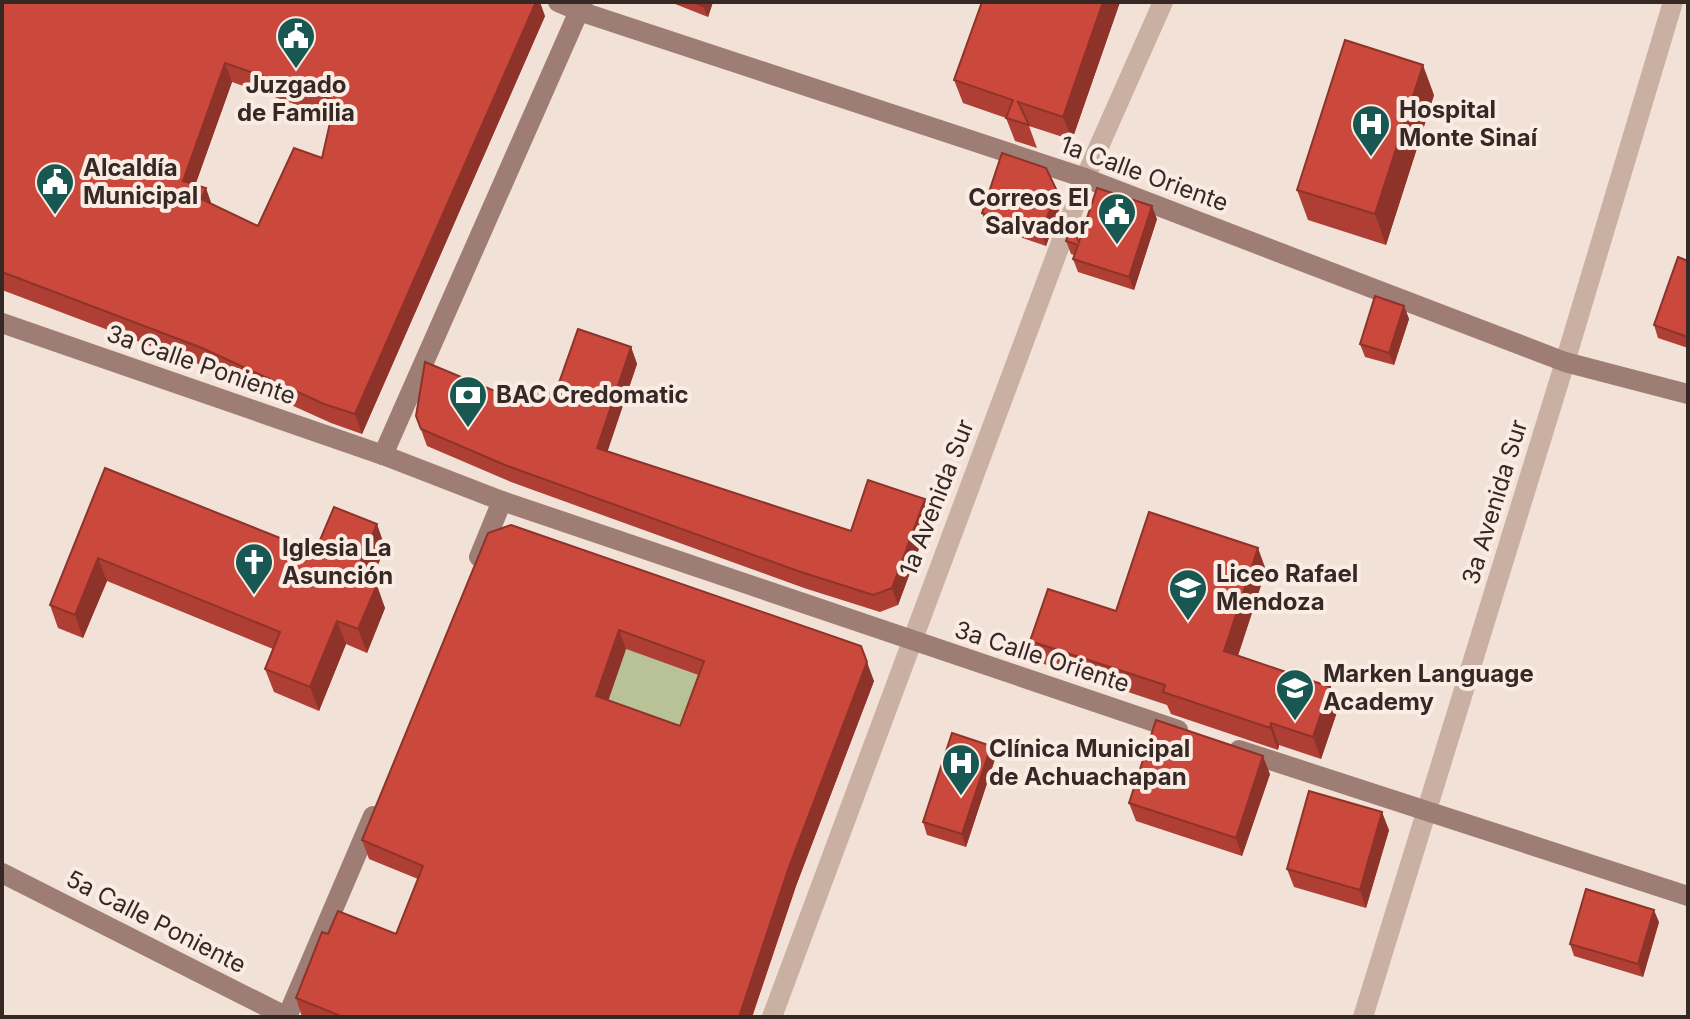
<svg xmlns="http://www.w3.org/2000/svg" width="1690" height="1019" font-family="Inter,sans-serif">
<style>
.green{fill:#b9c197}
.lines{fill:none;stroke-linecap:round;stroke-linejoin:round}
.street{stroke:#caafa3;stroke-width:20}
.secondary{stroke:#9e7d74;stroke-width:20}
.wall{fill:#af3f34;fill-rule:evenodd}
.shaded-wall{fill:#8e332a}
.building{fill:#cb493c;stroke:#8e332a;stroke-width:2;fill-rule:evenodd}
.labels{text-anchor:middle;stroke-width:8;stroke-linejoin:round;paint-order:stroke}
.poi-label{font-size:24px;font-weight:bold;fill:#352825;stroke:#faece3;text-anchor:start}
.street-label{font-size:24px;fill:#352825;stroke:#faece3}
</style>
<rect width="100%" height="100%" fill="#f2e1d7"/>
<path class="green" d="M626 649 711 680 683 757 603 716Z"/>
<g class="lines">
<g class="street">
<path d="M772 1017 1085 178 1163 2"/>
<path d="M1363 1017 1565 362 1673 2"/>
</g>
<g class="secondary">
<path d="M558 2 579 11 1085 178 1565 362 1688 394"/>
<path d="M2 323 383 455 502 501 1178 730"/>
<path d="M383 455 583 2"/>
<path d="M479 557 502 501"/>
<path d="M1239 750 1688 896"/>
<path d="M2 873 287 1017"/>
<path d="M287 1017 373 816"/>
</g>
</g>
<g class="wall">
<path d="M2 2 545 16 362 434 331 423 209 368 2 290ZM232 82 331 117 322 158 258 226 212 205 195 185Z"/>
<path d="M670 2H713L708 17Z"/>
<path d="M1120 2 1072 140 1029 126 1037 148 1015 141 1006 118 963 103 954 80Z"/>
<path d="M1434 95 1386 245 1308 220 1297 190Z"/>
<path d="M1061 204 1046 246 987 226 982 213Z"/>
<path d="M1157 219 1134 290 1078 272 1073 259 1074 255 1071 254 1066 241 1079 242Z"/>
<path d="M1688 261V348L1658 338 1654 325Z"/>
<path d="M1404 306 1409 319 1394 365 1365 357 1360 344Z"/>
<path d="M631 347 637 364 607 451 851 531 931 516 898 605 880 612 804 588 511 482 427 446 416 416 531 406 555 394Z"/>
<path d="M105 468 315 552 385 547 371 583 385 608 367 653 346 644 319 711 274 692 265 669 273 649 107 581 83 638 58 628 50 605Z"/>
<path d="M488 533 874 681 796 886 752 1017H302L296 998 328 934H396L418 879 369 859 362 840ZM626 649 698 675 680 726 608 701Z"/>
<path d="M1266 570 1238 656 1330 687 1338 709 1321 759 1279 745 1278 750 1171 714 1167 705 1038 662 1030 641 1116 611Z"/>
<path d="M991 746 995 759 966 847 927 835 923 822Z"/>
<path d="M1270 774 1242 856 1136 821 1129 803Z"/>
<path d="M1389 830 1366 908 1294 887 1287 869Z"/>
<path d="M1659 922 1643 977 1574 956 1570 944Z"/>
</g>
<g class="shaded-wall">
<path d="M536 2H540L545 16 362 434 355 414Z"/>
<path d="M705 2H713L708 17 703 6Z"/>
<path d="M1103 2H1120L1072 140 1063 117Z"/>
<path d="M225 63 232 82 190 200 183 181Z"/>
<path d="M1423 65 1434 95 1386 245 1375 214Z"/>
<path d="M206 188 213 208 201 199Z"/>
<path d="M1057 191 1061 204 1046 246 1041 233Z"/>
<path d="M1152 206 1157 219 1134 290 1129 277Z"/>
<path d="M1404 306 1409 319 1394 365 1389 353Z"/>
<path d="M631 347 637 364 603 465 597 448Z"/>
<path d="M925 499 931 516 898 605 892 588Z"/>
<path d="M377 524 385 547 364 600 355 576Z"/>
<path d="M1258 548 1266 570 1232 673 1224 651Z"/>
<path d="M98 558 107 581 83 638 75 615Z"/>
<path d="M377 585 385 608 367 653 358 629Z"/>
<path d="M337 621 346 644 319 711 310 687Z"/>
<path d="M619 630 626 649 603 716 596 696Z"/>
<path d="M867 662 874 681 796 886 752 1017H739L789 867Z"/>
<path d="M1330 687 1338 709 1321 759 1313 737Z"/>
<path d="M1271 723 1279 745 1278 750 1270 728Z"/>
<path d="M991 746 995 759 966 847 962 834Z"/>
<path d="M1263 756 1270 774 1242 856 1236 838Z"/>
<path d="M1382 812 1389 830 1366 908 1360 890Z"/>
<path d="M1654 910 1659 922 1643 977 1638 964Z"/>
</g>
<g class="building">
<path d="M2 2H536L355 414 324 404 202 348 2 272ZM225 63 335 101 322 158 294 148 258 226 201 199 206 188 183 181Z"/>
<path d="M694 2H705L703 6Z"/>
<path d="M982 2H1103L1063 117 1018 102 1029 125 1006 118 1013 100 954 80Z"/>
<path d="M1345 40 1423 65 1375 214 1297 190Z"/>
<path d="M1002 153 1046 168 1057 191 1041 233 982 213Z"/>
<path d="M1097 188 1152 206 1129 277 1073 259 1078 245 1066 241 1072 226 1079 242Z"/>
<path d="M1678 257 1688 261V337L1654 325Z"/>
<path d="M1375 296 1404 306 1389 353 1360 344Z"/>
<path d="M578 329 631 347 597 448 851 531 868 480 925 499 892 588 873 595 798 571 505 465 421 429 416 416 425 362 531 406 538 388 555 394Z"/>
<path d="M105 468 315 552 334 507 377 524 355 576 377 585 358 629 337 621 310 687 265 669 280 632 98 558 75 615 50 605Z"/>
<path d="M1149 512 1258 548 1224 651 1330 687 1313 737 1271 723 1270 728 1163 692 1165 685 1030 641 1048 589 1116 611Z"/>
<path d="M511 525 861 646 867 662 789 867 739 1017H343L296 998 322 932 328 934 338 911 396 934 423 866 362 840 488 533ZM619 630 704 661 680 726 596 696Z"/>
<path d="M1156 720 1263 756 1236 838 1129 803Z"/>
<path d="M952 733 991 746 962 834 923 822Z"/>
<path d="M1309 791 1382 812 1360 890 1287 869Z"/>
<path d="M1586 889 1654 910 1638 964 1570 944Z"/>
</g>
<defs>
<symbol id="civic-pin" viewBox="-11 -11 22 30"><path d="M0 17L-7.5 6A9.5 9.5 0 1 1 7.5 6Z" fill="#195852" stroke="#faece3"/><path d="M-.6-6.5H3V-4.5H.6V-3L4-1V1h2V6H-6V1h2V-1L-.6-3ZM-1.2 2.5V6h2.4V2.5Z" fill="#fff"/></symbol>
<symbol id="hospital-pin" viewBox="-11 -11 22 30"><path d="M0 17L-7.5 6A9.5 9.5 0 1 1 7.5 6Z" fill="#195852" stroke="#faece3"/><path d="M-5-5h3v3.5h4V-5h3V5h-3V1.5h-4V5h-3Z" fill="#fff"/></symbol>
<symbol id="bank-pin" viewBox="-11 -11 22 30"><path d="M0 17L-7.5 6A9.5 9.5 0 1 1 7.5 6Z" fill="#195852" stroke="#faece3"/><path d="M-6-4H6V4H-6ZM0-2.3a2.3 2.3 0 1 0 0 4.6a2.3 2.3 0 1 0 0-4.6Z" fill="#fff"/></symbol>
<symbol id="church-pin" viewBox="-11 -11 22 30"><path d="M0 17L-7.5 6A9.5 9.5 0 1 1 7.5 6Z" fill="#195852" stroke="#faece3"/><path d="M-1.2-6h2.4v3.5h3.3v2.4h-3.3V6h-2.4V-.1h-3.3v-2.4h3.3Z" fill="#fff"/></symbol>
<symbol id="school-pin" viewBox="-11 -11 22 30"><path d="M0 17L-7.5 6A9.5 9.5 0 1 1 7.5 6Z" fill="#195852" stroke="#faece3"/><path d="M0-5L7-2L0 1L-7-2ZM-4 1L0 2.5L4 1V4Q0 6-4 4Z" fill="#fff"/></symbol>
</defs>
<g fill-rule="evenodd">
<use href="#civic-pin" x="274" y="14" width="44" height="60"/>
<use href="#hospital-pin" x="1349" y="102" width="44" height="60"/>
<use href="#civic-pin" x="33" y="160" width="44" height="60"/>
<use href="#civic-pin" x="1095" y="190" width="44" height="60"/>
<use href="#bank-pin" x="446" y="373" width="44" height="60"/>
<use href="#church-pin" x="232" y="540" width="44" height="60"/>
<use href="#school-pin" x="1166" y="566" width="44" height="60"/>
<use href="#school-pin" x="1273" y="666" width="44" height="60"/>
<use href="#hospital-pin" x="939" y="741" width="44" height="60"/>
</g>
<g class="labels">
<g class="poi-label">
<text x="296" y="93" text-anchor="middle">Juzgado<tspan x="296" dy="28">de Familia</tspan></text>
<text x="1399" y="118">Hospital<tspan x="1399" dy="28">Monte Sinaí</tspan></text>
<text x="83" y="176">Alcaldía<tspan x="83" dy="28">Municipal</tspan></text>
<text x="1089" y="206" text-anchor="end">Correos El<tspan x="1089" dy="28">Salvador</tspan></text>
<text x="496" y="403">BAC Credomatic</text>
<text x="282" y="556">Iglesia La<tspan x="282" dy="28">Asunción</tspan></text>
<text x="1216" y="582">Liceo Rafael<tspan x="1216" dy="28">Mendoza</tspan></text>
<text x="1323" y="682">Marken Language<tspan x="1323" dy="28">Academy</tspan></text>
<text x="989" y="757">Clínica Municipal<tspan x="989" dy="28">de Achuachapan</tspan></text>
</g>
<g class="street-label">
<text transform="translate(1144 174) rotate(20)" y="8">1a Calle Oriente</text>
<text transform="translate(201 365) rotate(19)" y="8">3a Calle Poniente</text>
<text transform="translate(937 498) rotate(-69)" y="8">1a Avenida Sur</text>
<text transform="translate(1495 502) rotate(-73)" y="8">3a Avenida Sur</text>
<text transform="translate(1042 657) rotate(18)" y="8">3a Calle Oriente</text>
<text transform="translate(156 922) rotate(27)" y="8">5a Calle Poniente</text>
</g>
</g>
<rect width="1690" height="1019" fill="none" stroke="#352825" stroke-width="8"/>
</svg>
